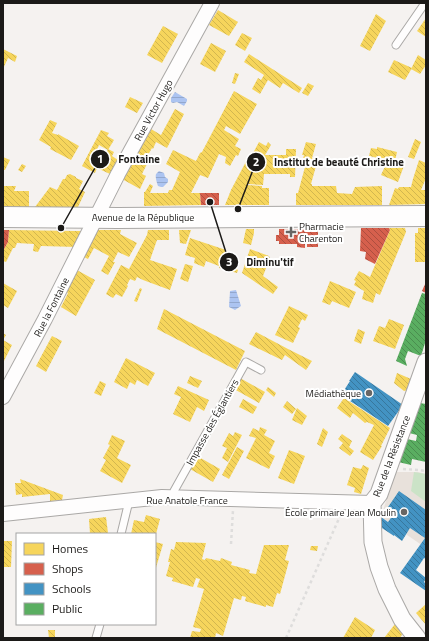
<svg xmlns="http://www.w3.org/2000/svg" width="429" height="641" font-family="'Titillium Web',sans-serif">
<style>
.built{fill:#e8e1db}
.park{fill:#cbe3c7}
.water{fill:url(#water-rules)}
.homes{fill:url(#homes-back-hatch)}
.shops{fill:url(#shops-back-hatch)}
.schools{fill:url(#schools-back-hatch)}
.public{fill:url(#public-back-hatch)}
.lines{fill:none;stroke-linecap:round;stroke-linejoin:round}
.service-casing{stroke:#aaa8a6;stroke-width:9}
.minor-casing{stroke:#aaa8a6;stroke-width:16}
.tertiary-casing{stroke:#aaa8a6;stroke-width:19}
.secondary-casing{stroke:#aaa8a6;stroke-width:22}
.path{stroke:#dedddc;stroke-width:2.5;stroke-dasharray:3 3;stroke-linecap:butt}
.service{stroke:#fefdfd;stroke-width:7}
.minor{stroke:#fefdfd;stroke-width:14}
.tertiary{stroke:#fefdfd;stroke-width:17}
.secondary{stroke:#fefdfd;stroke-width:20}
.poi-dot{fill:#686664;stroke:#fff;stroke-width:1.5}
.labels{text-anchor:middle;stroke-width:4;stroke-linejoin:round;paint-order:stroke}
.street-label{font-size:10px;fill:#1c1a18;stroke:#fff}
.poi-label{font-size:10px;fill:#1c1a18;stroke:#fff;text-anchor:end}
.leader{fill:none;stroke:#1c1a18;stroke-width:1.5}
.callout-dot{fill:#1c1a18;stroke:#fff;stroke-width:1.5}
.mark-label{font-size:12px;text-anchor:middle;font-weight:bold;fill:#fff}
.callout-label{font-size:11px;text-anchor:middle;font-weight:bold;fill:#1c1a18;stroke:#fff;stroke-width:4;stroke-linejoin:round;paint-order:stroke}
</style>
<defs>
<pattern id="water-rules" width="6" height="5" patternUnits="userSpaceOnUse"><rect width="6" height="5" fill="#acc4f1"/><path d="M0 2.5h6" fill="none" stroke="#93a8ce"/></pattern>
<pattern id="homes-back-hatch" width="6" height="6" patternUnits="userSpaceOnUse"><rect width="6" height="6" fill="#f6d55c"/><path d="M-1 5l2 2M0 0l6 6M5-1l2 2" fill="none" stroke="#d2b64f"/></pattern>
<pattern id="shops-back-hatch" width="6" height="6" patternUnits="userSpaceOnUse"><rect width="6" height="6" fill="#d6604d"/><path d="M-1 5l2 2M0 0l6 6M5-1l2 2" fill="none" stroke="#ad4e3f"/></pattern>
<pattern id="schools-back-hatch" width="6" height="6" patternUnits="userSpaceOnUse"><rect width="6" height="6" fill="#4393c3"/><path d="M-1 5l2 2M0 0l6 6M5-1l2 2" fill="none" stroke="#37779d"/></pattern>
<pattern id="public-back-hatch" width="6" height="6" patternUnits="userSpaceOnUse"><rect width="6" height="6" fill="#5aae61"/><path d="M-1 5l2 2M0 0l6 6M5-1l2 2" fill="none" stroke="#4a8d4f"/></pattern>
</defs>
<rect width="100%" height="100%" fill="#f5f2f0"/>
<path class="built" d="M395 472H418L426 474V548L381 517Z"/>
<path class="park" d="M414 472 426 474V502L411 491Z"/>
<g class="water">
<path d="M175 92 187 99V101L184 106 177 102 173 103 171 102V98Z"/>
<path d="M159 171 164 173 165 177 168 179V182L163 187H161L158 186C157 183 155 177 156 174Z"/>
<path d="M236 290 241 306 235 310 229 307 230 291Z"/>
</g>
<g class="homes">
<path d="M218 10 238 22 229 36 209 25Z"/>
<path d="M376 14 386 21 370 51 360 46Z"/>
<path d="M426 18V37L417 31Z"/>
<path d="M163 26 178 34 162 63 147 55Z"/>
<path d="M242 33 252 38 245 51 235 45Z"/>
<path d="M211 43 226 51 215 72 200 64Z"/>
<path d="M3 49 17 56 15 62 8 58 3 69Z"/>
<path d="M249 54 302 88 299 93 283 83 280 88 268 80 260 94 252 89 258 78 261 80 264 75 244 62Z"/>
<path d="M418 55 426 60V65L420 74 411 69Z"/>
<path d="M394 60 412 68 405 80 388 72Z"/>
<path d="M235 73 239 74 235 84 232 83Z"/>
<path d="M308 83 314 86 308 96 302 93Z"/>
<path d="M234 91 257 104 240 134 226 126 224 130 239 139 235 146 241 149 238 156 236 155 230 166 225 163 226 157 219 154 208 178 200 175 191 193H200L201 205 144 206V192H145L150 184 153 186 150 193H168L169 190H172L180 172 166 164 173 150 196 161 200 153 202 152Z"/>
<path d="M130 97 143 103 137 113 125 107Z"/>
<path d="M175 109 184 114 167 148 156 142 153 149 152 148 148 155 151 156 142 174 146 176 140 189 122 179 151 129 161 135Z"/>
<path d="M50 120 57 123 52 133 58 135V134L79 146 71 160 50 149 51 147 39 140Z"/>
<path d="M101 130 109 133 107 136 114 140 108 150 99 145 95 154 103 159 108 149 114 152 112 156 118 160 110 174 97 168 95 173 82 166Z"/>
<path d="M415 139 421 142 414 159 408 157Z"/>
<path d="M259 142 266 146 268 142 271 145 265 155H286V149H296L295 177H290V174H264L263 185 248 184 247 185 262 186V188H269V205H225L231 190 250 154 252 155Z"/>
<path d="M306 142 316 144 312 158 318 159 311 184H312V186H336L337 193 352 194 355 187 382 186V205H296V193H298L306 163 302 162 304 155H302Z"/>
<path d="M377 147 397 152 395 161 405 163 398 182 381 175 388 160 369 156 371 148 377 149Z"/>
<path d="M3 157 10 160 5 170H3Z"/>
<path d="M419 160 426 163V178L421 190H426V204L389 205 395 188 398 189 399 187H411L413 179Z"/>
<path d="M22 164 26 166 22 172 18 170Z"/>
<path d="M70 174 76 177V178L83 181 79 189 85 192 78 207H35L50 187 57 190 63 179H65L67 175Z"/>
<path d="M3 186H16L14 191H29V207H3Z"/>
<path d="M389 228H405L406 232 380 295 376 293 373 303 362 299 364 291 354 285 356 281 354 280 359 271 370 277 390 230Z"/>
<path d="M418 228H426V262H415V233H418Z"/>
<path d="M246 229H254V233L251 245 243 243Z"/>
<path d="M9 230 76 231H84L77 247 41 246 38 252 33 251 34 244 17 243 15 248H13L6 262 3 261V251L8 242Z"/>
<path d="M96 230H121L120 234 137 243 129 257 118 252 113 262H115L108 275 101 271 109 256 94 248 88 259 82 256Z"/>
<path d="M148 230H169V240H157L150 260 177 269 170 290 143 280 137 277 135 281 130 279 127 285 128 286 122 297 116 294 113 298 106 294 121 265 129 269 147 235Z"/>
<path d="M179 230H191L186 244 180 243Z"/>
<path d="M190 238 226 250 222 260 238 270 237 273 219 268V266L206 261 204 267 194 263 195 258 185 255Z"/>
<path d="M250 249 269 256 270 258 263 276 278 287 273 294 242 273Z"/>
<path d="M185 264 193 266 188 282 180 279Z"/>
<path d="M75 269 95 280 76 316 61 307 68 293 64 291Z"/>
<path d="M330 281 356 292 349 308 332 301 330 305 322 302Z"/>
<path d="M3 283 17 291 8 308 3 305Z"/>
<path d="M140 288 142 289 137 302 134 301Z"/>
<path d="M289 306 308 315 305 321 302 319 298 327 300 328 293 343 275 335Z"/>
<path d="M164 309 245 351 236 370 157 329Z"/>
<path d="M389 319 404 325 395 349 373 341 379 326 385 328Z"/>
<path d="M358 329 365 332 361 344 354 341Z"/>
<path d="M256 332 288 349 312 361 306 370 285 355 282 360 249 344Z"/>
<path d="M3 333 6 335 3 340 12 345 3 363Z"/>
<path d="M52 336 62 341 46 372 36 366Z"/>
<path d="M126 358 155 373 148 386 137 380 135 385 130 382 127 389 114 382Z"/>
<path d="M397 373 411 379 408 390 404 391 394 383Z"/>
<path d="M190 376 202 381 198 388 187 383Z"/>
<path d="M240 378 265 392 259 403 234 389Z"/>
<path d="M100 381 106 384 101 396 94 393Z"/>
<path d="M178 386 209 400 204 411 197 407 190 422 173 414 181 397 174 394Z"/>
<path d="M268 387 276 393 274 397 266 390Z"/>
<path d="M344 398 390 428 381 446H382L373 460 360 452 374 425 367 422 365 423 353 413 350 418 337 408Z"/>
<path d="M243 399 257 407 253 414 239 407Z"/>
<path d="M287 401 296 409 292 414 283 407Z"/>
<path d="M297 408 307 416 302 425 292 420Z"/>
<path d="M260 427 267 430 264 435 275 441 269 453 275 456 269 469 246 458 256 438 249 436 253 428 259 431Z"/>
<path d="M323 428 328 432 322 447 317 444Z"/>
<path d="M235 432 242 435 228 462 222 458 227 448 222 446 229 433 233 436Z"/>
<path d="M342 434 352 441 349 447 354 451 350 456 339 448 343 443 338 439Z"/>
<path d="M112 435 125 441 117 458 131 465 122 483 100 471 106 460 103 458 110 445 108 444Z"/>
<path d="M237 447 244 451 229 479 222 475Z"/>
<path d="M289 450 305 456 294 484 278 478Z"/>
<path d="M197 456 220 469 213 482 190 469Z"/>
<path d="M363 465 369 468 361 494 354 492 355 488 347 485 353 467 361 469Z"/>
<path d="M20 479 63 495 62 500 50 501V494L22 497V494L16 495 15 483H21Z"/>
<path d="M146 515 160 519 156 534H131L134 520 144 522Z"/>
<path d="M106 517 108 533 90 534 89 519Z"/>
<path d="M3 541H12L11 567H3Z"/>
<path d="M155 542 163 544 155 571Z"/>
<path d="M176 542 206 543 202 559 205 560 206 558 220 561 221 558 232 562 231 565 250 570 249 573 256 574 264 545H289L285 560 289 561 280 594 277 593 273 607 266 605V607L245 601 246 597 242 596 241 600 234 598 223 636 216 633 215 638H190L192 631 200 632 201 629 193 627 204 589 197 587 200 579 196 578 193 587 172 581 173 578 166 576 170 562H168L171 549 174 550Z"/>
<path d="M311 546H318L317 551 310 550Z"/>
<path d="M426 604V625L416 613Z"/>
<path d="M355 617 375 630 371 638H343Z"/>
<path d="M395 624 403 633 400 638H384Z"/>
<path d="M48 630H55V638H49Z"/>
</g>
<g class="shops">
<path d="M200 193H219V205H201Z"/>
<path d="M361 228H389L390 230 375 264 365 259 366 252 360 251Z"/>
<path d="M279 229H318V247H307V244H305V248L297 247V244H279V241H276V235H279Z"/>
<path d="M3 230H9L8 242 3 251Z"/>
<path d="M426 282V293L422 291Z"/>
</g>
<g class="schools">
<path d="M355 372 403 405 388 426 341 395 350 381H349Z"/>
<path d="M399 491 426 510V559L424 558 416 570 426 578 424 582 426 584V591L400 573 425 538 410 528 402 541 394 535V536L379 526 381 517 388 522 393 515 386 510Z"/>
</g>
<g class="public">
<path d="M422 293 426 294V340L421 356 408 351 405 359 407 366 396 361Z"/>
<path d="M420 403 426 404V462L412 459 411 465 398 462 407 439 416 441 417 435 409 433Z"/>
</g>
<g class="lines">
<defs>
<g id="service">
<path d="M396 45 425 3"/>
<path d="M174 498V491L246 362 261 370"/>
<path d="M121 534 129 501"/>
<path d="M96 638 100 624"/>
</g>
<g id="minor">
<path d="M3 397 45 319 118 174 212 3"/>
<path d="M3 514 162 497 372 503"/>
</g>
<path id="tertiary" d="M417 638 402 619 387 589 379 567 373 542 372 503 379 494 426 362"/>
<path id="secondary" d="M3 217 118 218 426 216"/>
</defs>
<use href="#service" class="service-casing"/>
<use href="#minor" class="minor-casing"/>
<use href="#tertiary" class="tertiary-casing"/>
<use href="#secondary" class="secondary-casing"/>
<g class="path">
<path d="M403 469 419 470 426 471"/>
<path d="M231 544 233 510"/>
<path d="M286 638 341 514"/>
</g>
<use href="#service" class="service"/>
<use href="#minor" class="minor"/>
<use href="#tertiary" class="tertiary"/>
<use href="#secondary" class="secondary"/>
</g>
<g class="poi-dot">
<path d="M289 226h4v4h4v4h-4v4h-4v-4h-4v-4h4z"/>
<circle cx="369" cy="393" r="4"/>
<circle cx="404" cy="512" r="4"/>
</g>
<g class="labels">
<g class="street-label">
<text transform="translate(153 110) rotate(-61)" y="4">Rue Victor Hugo</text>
<text x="143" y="221">Avenue de la République</text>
<text transform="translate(51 307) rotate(-63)" y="4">Rue la Fontaine</text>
<text transform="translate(212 422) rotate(-61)" y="4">Impasse des Églantiers</text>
<text transform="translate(391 456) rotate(-69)" y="4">Rue de la Résistance</text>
<text x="187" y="504">Rue Anatole France</text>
</g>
<g class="poi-label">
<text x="299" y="230" text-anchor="start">Pharmacie<tspan x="299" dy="12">Charenton</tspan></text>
<text x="361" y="397">Médiathèque</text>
<text x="396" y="516">École primaire Jean Moulin</text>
</g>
</g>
<path class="leader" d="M61 228L100 159M238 209L256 162M210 202L229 262"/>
<g class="callout-dot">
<circle cx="61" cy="228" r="4"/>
<circle cx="238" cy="209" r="4"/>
<circle cx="210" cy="202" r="4"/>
<circle cx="100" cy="159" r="10"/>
<circle cx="256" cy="162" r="10"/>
<circle cx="229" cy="262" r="10"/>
</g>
<g class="mark-label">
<text x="100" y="163">1</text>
<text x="256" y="166">2</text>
<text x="229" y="266">3</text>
</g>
<g class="callout-label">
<text x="139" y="163">Fontaine</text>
<text x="339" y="166">Institut de beauté Christine</text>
<text x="270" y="266">Diminu'tif</text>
</g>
<rect width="429" height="641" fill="none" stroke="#1c1a18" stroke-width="8"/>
<rect x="16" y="533" width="140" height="92" fill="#ffffff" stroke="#a4a3a3"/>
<rect x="24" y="543" width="20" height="12" fill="#f6d55c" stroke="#a4a3a3"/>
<text x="52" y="553" font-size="12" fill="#1c1a18">Homes</text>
<rect x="24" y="563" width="20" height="12" fill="#d6604d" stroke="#a4a3a3"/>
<text x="52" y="573" font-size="12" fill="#1c1a18">Shops</text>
<rect x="24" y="583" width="20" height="12" fill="#4393c3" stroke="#a4a3a3"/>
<text x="52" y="593" font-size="12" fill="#1c1a18">Schools</text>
<rect x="24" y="603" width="20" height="12" fill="#5aae61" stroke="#a4a3a3"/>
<text x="52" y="613" font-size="12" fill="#1c1a18">Public</text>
</svg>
